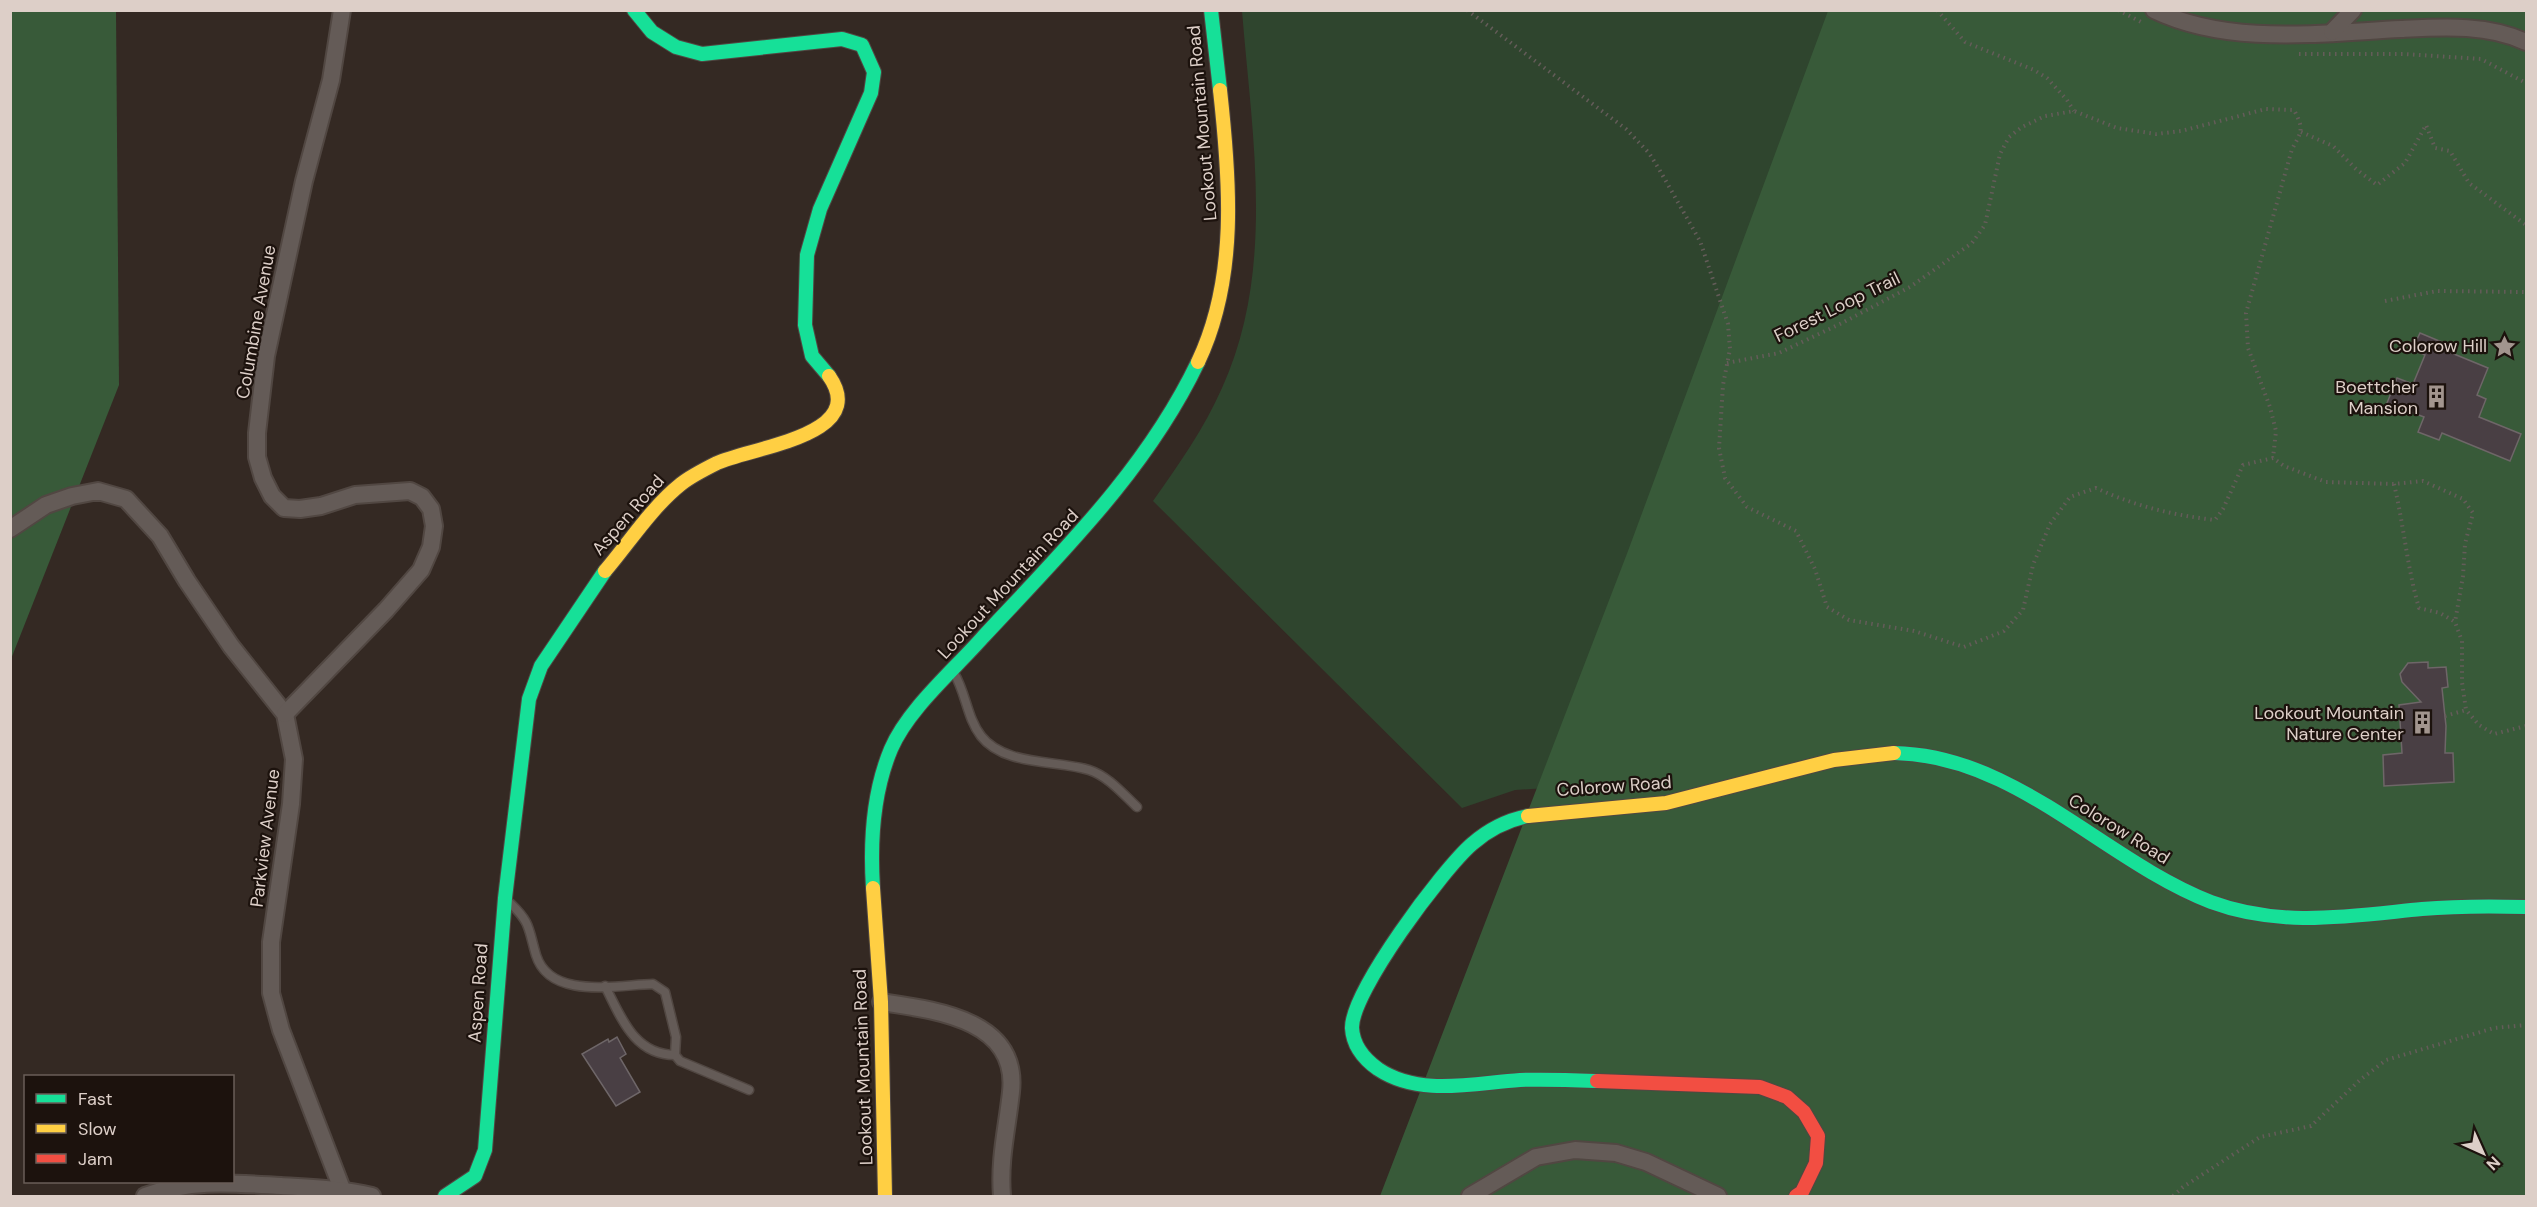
<svg xmlns="http://www.w3.org/2000/svg" width="2537" height="1207" font-family="'DM Sans',sans-serif">
<style>
.green{fill:#2f452e}
.forest{fill:#385a39}
.building{fill:#493f44;stroke:#6e6668;stroke-width:1.5}
.lines{fill:none;stroke-linecap:round;stroke-linejoin:round}
.lane-casing{stroke:#514742;stroke-width:11}
.street-casing{stroke:#514742;stroke-width:20}
.fast-casing{stroke:#514742;stroke-width:16}
.slow-casing{stroke:#514742;stroke-width:16}
.jam-casing{stroke:#514742;stroke-width:16}
.path{stroke:#645c59;stroke-width:4;stroke-dasharray:1.5 4.5;stroke-linecap:butt}
.lane{stroke:#645b57;stroke-width:8}
.street{stroke:#645b57;stroke-width:16}
.fast{stroke:#16e098;stroke-width:14}
.slow{stroke:#ffcf43;stroke-width:14}
.jam{stroke:#f24e42;stroke-width:14}
.labels{text-anchor:middle;stroke-width:4.5;stroke-linejoin:round;paint-order:stroke}
.street-label{font-size:18px;fill:#ddcfc8;stroke:#1c120d}
.poi-label{font-size:18px;fill:#ddcfc8;stroke:#1c120d;text-anchor:end}
</style>
<rect width="100%" height="100%" fill="#342923"/>
<path class="green" d="M2316 10 1666 780 1515 790 1462 808 1153 501C1179 464 1204 429 1222 388 1276 269 1252 136 1242 11Z"/>
<g class="forest">
<path d="M11 11H116L119 385 11 659Z"/>
<path d="M1828 11H2526V1196H1380L1628 551Z"/>
</g>
<g class="building">
<path d="M2420 333 2456 348 2454 354 2488 368 2477 395 2486 399 2479 417 2521 434 2510 461 2442 433 2439 440 2418 432 2424 417 2387 403 2397 378 2413 384 2425 355 2412 350Z"/>
<path d="M2428 662V668L2446 667 2448 687 2442 688 2446 726 2445 753H2453L2454 782 2384 786 2383 755 2402 753 2399 705 2421 702 2402 682 2400 674 2408 663Z"/>
<path d="M617 1037 626 1054 620 1058 640 1092 616 1106 582 1054 608 1039 609 1042Z"/>
</g>
<g class="lines">
<defs>
<g id="lane">
<path d="M954 673C966 693 967 718 981 736 1004 766 1057 760 1089 770 1108 776 1123 794 1137 807"/>
<path d="M510 903C531 923 528 928 536 955 550 1000 616 985 653 984L665 992 676 1037 675 1055 680 1061 749 1090"/>
<path d="M605 986C621 1017 634 1055 675 1055"/>
</g>
<g id="street">
<path d="M2154 10C2229 46 2320 33 2401 29 2442 27 2488 24 2526 42"/>
<path d="M2332 32 2353 10"/>
<path d="M10 529 46 505 72 496 98 491 126 499 160 536 187 581 231 646 285 714 294 759 291 804 271 942V993L281 1030 342 1189 328 1196"/>
<path d="M285 714 386 610 421 570 431 547 434 526 431 509 422 497 410 491 355 495 321 506 300 509 284 508 272 496 263 478 257 457V433L266 356 304 181 331 80 342 10"/>
<path d="M881 1002C934 1010 1019 1019 1011 1092 1007 1129 999 1159 1002 1196"/>
<path d="M145 1196C193 1179 230 1183 281 1186 312 1188 342 1189 372 1196"/>
<path d="M1470 1196 1536 1157 1575 1150 1616 1153 1646 1162 1718 1196"/>
</g>
<g id="fast">
<path d="M634 10 652 32 676 47 702 54 842 39 862 45 874 72 871 93 820 209 807 255 805 325 812 356 829 376"/>
<path d="M1211 10 1220 90"/>
<path d="M1894 753C2016 755 2103 860 2211 902 2281 928 2350 916 2422 909 2456 906 2491 906 2526 907"/>
<path d="M1528 816C1508 820 1488 830 1472 844 1443 869 1351 992 1352 1028 1353 1046 1364 1059 1378 1069 1420 1097 1473 1083 1520 1080 1546 1079 1571 1080 1597 1081"/>
<path d="M873 888C870 842 873 792 891 749 908 709 954 670 983 637 1062 552 1147 469 1198 362"/>
<path d="M445 1196 475 1176 485 1150 505 898 529 699 541 666 605 571"/>
</g>
<g id="slow">
<path d="M1198 362C1238 278 1230 180 1220 90"/>
<path d="M605 571C629 543 651 508 681 484 691 476 705 469 717 463 751 447 871 436 829 376"/>
<path d="M1528 816 1666 803 1834 760 1894 753"/>
<path d="M873 888 881 1002 885 1196"/>
</g>
<path id="jam" d="M1597 1081 1760 1087 1787 1097 1804 1112 1818 1136 1816 1163 1802 1192 1796 1196"/>
</defs>
<use href="#lane" class="lane-casing"/>
<use href="#street" class="street-casing"/>
<use href="#fast" class="fast-casing"/>
<use href="#slow" class="slow-casing"/>
<use href="#jam" class="jam-casing"/>
<g class="path">
<path d="M1467 10 1626 129 1649 153 1659 169 1700 241 1728 324 1730 349 1723 385 1719 448 1725 478 1747 507 1796 531 1815 569 1827 607 1849 620 1914 631 1964 647 2004 631 2023 610 2033 565 2050 524 2070 497 2096 488C2135 506 2172 515 2215 520L2223 509 2243 465 2273 458 2284 466 2326 482 2394 484 2423 481 2463 499 2473 513 2465 544 2463 576 2455 622"/>
<path d="M1937 10 1965 42 2034 70 2047 78 2067 100 2074 111"/>
<path d="M2118 10 2141 22"/>
<path d="M2299 54H2404L2481 59 2526 83"/>
<path d="M2301 132 2333 146 2356 169 2377 185 2405 163 2426 125 2435 148 2450 151 2469 183 2526 225"/>
<path d="M2385 301 2437 291 2526 292"/>
<path d="M1727 363 1779 353 1842 323 1910 287 1972 243 1985 225 2000 154 2009 137 2022 127 2045 116 2074 111 2117 128 2156 134 2181 131 2266 109 2294 110C2304 129 2302 131 2292 149L2246 313 2248 348 2270 407 2276 431 2273 458"/>
<path d="M2394 484C2404 526 2407 567 2419 608L2440 613 2455 622 2462 641V682L2466 710 2479 725 2494 734 2526 726"/>
<path d="M2445 716 2466 710"/>
<path d="M2173 1196 2183 1187 2260 1137 2311 1126 2360 1080 2386 1060 2494 1028 2526 1025"/>
</g>
<use href="#lane" class="lane"/>
<use href="#street" class="street"/>
<use href="#fast" class="fast"/>
<use href="#slow" class="slow"/>
<use href="#jam" class="jam"/>
</g>
<defs>
<symbol id="sight-bare" viewBox="-9 -9 18 18"><path d="M0-6L1.8-2.2L6-1.7L2.9 1.2L3.7 5.4L0 3.3L-3.7 5.4L-2.9 1.2L-6-1.7L-1.8-2.2Z" fill="#a2958e" stroke="#1c120d" stroke-width="2.5" paint-order="stroke"/></symbol>
<symbol id="building-bare" viewBox="-9 -9 18 18"><path d="M-4-6H4V6H1V3H-1V6H-4ZM-2.5-4.3h1.7v1.8h-1.7ZM.8-4.3h1.7v1.8H.8ZM-2.5-1h1.7V.8h-1.7ZM.8-1h1.7V.8H.8Z" fill="#a2958e" stroke="#1c120d" stroke-width="2.5" paint-order="stroke"/></symbol>
</defs>
<g fill-rule="evenodd">
<use href="#sight-bare" x="2488" y="330" width="33" height="33"/>
<use href="#building-bare" x="2420" y="380" width="33" height="33"/>
<use href="#building-bare" x="2406" y="706" width="33" height="33"/>
</g>
<g class="labels">
<g class="street-label">
<text transform="translate(1202 123) rotate(-95)" y="6">Lookout Mountain Road</text>
<text transform="translate(1837 307) rotate(-26)" y="6">Forest Loop Trail</text>
<text transform="translate(256 322) rotate(-80)" y="6">Columbine Avenue</text>
<text transform="translate(628 515) rotate(-49)" y="6">Aspen Road</text>
<text transform="translate(1008 584) rotate(-47)" y="6">Lookout Mountain Road</text>
<text transform="translate(1614 786) rotate(-4)" y="6">Colorow Road</text>
<text transform="translate(2119 829) rotate(32)" y="6">Colorow Road</text>
<text transform="translate(265 838) rotate(-83)" y="6">Parkview Avenue</text>
<text transform="translate(478 993) rotate(-86)" y="6">Aspen Road</text>
<text transform="translate(863 1067) rotate(-92)" y="6">Lookout Mountain Road</text>
</g>
<g class="poi-label">
<text x="2487" y="352">Colorow Hill</text>
<text x="2418" y="393">Boettcher<tspan x="2418" dy="21">Mansion</tspan></text>
<text x="2404" y="719">Lookout Mountain<tspan x="2404" dy="21">Nature Center</tspan></text>
</g>
</g>
<rect width="2537" height="1207" fill="none" stroke="#ddcfc8" stroke-width="24"/>
<rect x="24" y="1075" width="210" height="108" fill="#1c120d" stroke="#695e58" stroke-width="1.5"/>
<rect x="36" y="1094" width="30" height="9" fill="#16e098" stroke="#695e58" stroke-width="1.5"/>
<text x="78" y="1105" font-size="18" fill="#ddcfc8">Fast</text>
<rect x="36" y="1124" width="30" height="9" fill="#ffcf43" stroke="#695e58" stroke-width="1.5"/>
<text x="78" y="1135" font-size="18" fill="#ddcfc8">Slow</text>
<rect x="36" y="1154" width="30" height="9" fill="#f24e42" stroke="#695e58" stroke-width="1.5"/>
<text x="78" y="1165" font-size="18" fill="#ddcfc8">Jam</text>
<g transform="translate(2483 1153) rotate(135)" stroke="#1c120d" stroke-width="4.5" paint-order="stroke">
<path d="M0-4.5L10 22L0 15L-10 22Z" fill="#ddcfc8"/>
<text y="-9" font-size="16" font-weight="bold" text-anchor="middle" fill="#ddcfc8">N</text>
</g>
</svg>
